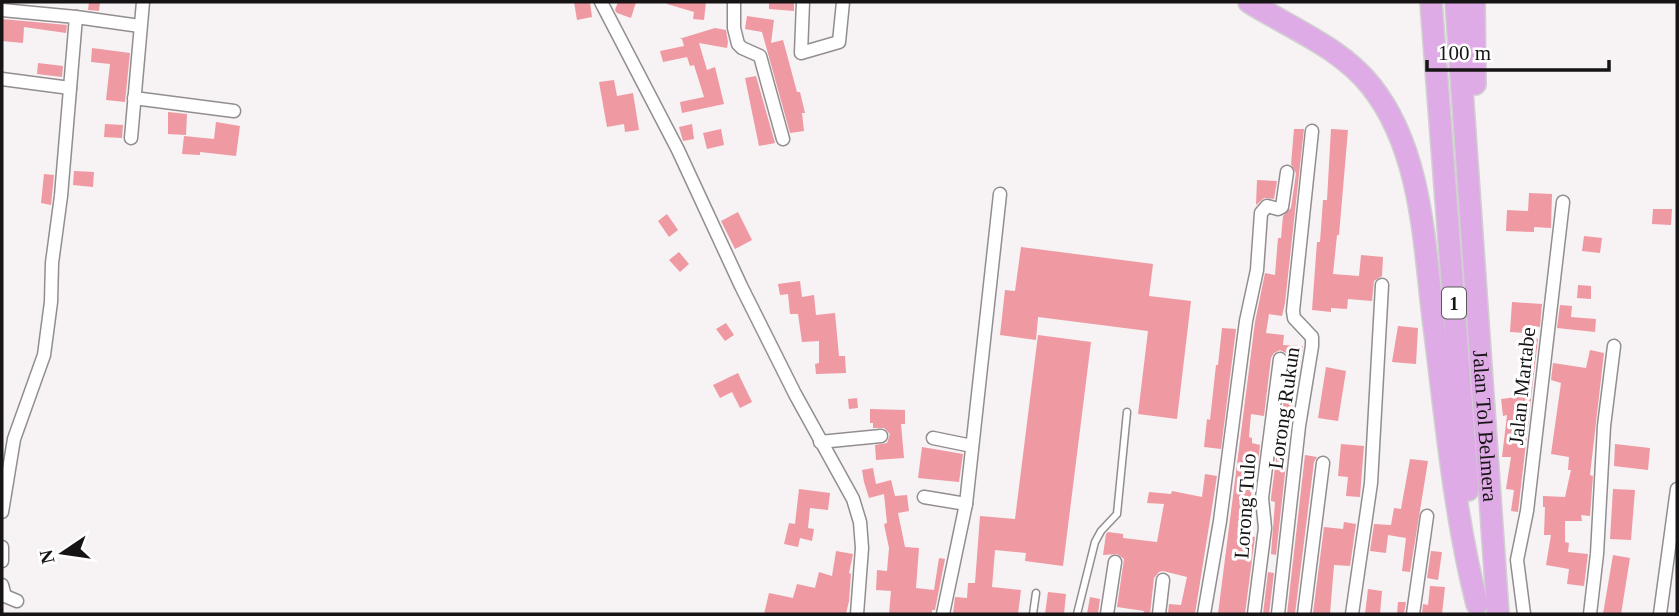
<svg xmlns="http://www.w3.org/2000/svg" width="1679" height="616" font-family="Georgia,serif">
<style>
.building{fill:#ef99a2}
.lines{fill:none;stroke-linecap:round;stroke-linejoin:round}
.lane-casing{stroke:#928e90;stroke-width:9}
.street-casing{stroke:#928e90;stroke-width:15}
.highway-casing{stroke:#d0d0d0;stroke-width:24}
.lane{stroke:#fff;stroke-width:6}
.street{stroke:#fff;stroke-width:12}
.highway{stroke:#dfabe6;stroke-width:21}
.labels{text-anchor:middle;stroke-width:6;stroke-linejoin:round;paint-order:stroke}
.shield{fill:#fff;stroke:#5c5a5b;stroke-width:2}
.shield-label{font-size:19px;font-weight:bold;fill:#161415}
.street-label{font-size:21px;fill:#161415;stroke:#fff}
</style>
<rect width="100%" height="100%" fill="#f7f2f4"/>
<g class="building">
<path d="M89 2H100L99 11 88 10Z"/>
<path d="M574 2H590L592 17 577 20Z"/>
<path d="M618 2H636L631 18 617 13 615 10Z"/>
<path d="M667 2H706L704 20 693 19 694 12 667 4Z"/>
<path d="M769 2H794V11L769 9Z"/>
<path d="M747 16 774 20 771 43 783 40 797 92H800L805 113H802L804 131 790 133 762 32 745 29Z"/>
<path d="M2 19 67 25 66 33 24 27 23 43 2 41Z"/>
<path d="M715 28 726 30 728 42 727 48 699 43 707 70 715 67 724 104 682 113 680 102 704 97 694 65 690 66 687 57 663 62 660 51 684 46 682 39H679Z"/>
<path d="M92 48 130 53 125 102 106 100 110 64 91 62Z"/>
<path d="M38 63 63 66 62 77 37 74Z"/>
<path d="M756 76 775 143 759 146 745 78Z"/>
<path d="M614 80 617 96 633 93 639 130 625 132 624 124 607 127 599 82Z"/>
<path d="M168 112 187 114 186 135 168 134Z"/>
<path d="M216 122 240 126 236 156 200 152V155L182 154 184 136 214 139Z"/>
<path d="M105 124 123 125 122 138 104 137Z"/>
<path d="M692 124 694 139 683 141 679 127Z"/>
<path d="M721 129 724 145 707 149 703 133Z"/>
<path d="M1294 129H1304L1285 303 1282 316 1269 314 1266 333 1284 335 1283 345 1303 346 1292 414 1282 413 1289 359 1286 353 1280 350 1274 353 1271 358 1264 416 1251 414 1249 437 1252 438V443L1260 445 1258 463 1247 461 1243 488 1252 489 1246 535 1255 537 1245 614H1218L1255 322 1265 273 1275 275 1278 238H1281L1283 216 1291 208 1296 173 1291 164Z"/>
<path d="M1331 129 1348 130 1339 235H1337L1333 274 1359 276 1361 255 1383 257 1382 276 1374 281 1372 301 1348 299 1347 309 1331 308V312L1312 310 1317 242H1320L1323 200H1327Z"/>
<path d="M74 171 94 172 93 187 73 185Z"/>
<path d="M44 174 54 175 51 205 41 203Z"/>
<path d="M1257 180 1277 181 1274 199 1264 198 1256 205Z"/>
<path d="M1529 193 1552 194 1551 228 1534 227V232L1506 231 1507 210 1528 211Z"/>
<path d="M1653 209H1672L1671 225 1652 224Z"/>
<path d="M738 212 752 240 735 249 721 221Z"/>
<path d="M667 214 678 230 669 237 658 221Z"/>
<path d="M1584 236 1602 238 1600 253 1582 251Z"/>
<path d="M1021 247 1153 264 1149 296 1191 301 1177 419 1138 414 1148 331 1038 317 1036 340 1000 335 1005 290 1015 291Z"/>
<path d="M679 252 689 264 680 272 669 260Z"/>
<path d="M800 281 802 297 814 295 816 315 835 313 839 356H845L846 373 816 374 815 364 819 363V341L802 342 798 314H790L788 294 780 295 778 284Z"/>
<path d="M1578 285 1591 286V299L1577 298Z"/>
<path d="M1512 302 1542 304 1540 327 1527 325 1526 333 1510 332Z"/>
<path d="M1560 305 1572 306 1571 317 1596 319 1595 332 1557 328Z"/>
<path d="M726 323 734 335 725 341 716 329Z"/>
<path d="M1398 326 1418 328 1416 364 1392 362Z"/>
<path d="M1222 328 1236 329 1221 449 1204 447 1207 419 1210 420 1216 365H1218Z"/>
<path d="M1038 335 1091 342 1063 566 1025 561 1026 553 995 550 992 587 1021 590 1018 614H953L955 597 967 598 968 583H975L980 516 1015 519Z"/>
<path d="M1522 336 1538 339 1518 512 1511 511 1514 490 1506 489 1511 457H1502L1507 415 1503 416 1501 399 1517 397Z"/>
<path d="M1590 350 1604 353 1590 475 1593 476 1590 516 1581 515 1582 521H1565V542L1569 543 1568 552 1588 554 1584 586 1567 584 1569 569 1546 565 1551 535H1544L1545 507H1543V496L1565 497 1571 470H1568L1569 457 1551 454 1561 383 1551 380 1553 363 1586 368Z"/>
<path d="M1326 367 1346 371 1338 421 1318 418Z"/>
<path d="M738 373 752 402 740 408 732 392 720 398 713 385Z"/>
<path d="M857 398 858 408 849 409 848 399Z"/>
<path d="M870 409 905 410V424H901L904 458 876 460 875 445 887 443 890 434 884 428H873V423H870Z"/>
<path d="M1279 436 1289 437 1276 555 1271 554 1275 502 1271 501V498Z"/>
<path d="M1341 444 1364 446 1360 497 1346 496 1348 477 1338 476Z"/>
<path d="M1615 444 1650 448 1648 470 1614 466Z"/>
<path d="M922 447 963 454 959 482 918 478Z"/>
<path d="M1305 455 1317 457 1314 462 1295 614H1287Z"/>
<path d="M1410 459 1428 461 1410 572 1402 571 1406 538 1388 535 1386 553 1370 551 1374 524 1391 525 1394 508 1401 509Z"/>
<path d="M873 468 876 484 891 480 895 496 907 495 909 511 898 513 905 547 919 548 916 588 934 590 939 558 945 559 935 610H932V614H889L891 591 876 590 877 570 887 571 889 548 884 524 887 523 884 494 869 498 864 482 862 470Z"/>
<path d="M1205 474 1217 476 1195 614H1168L1169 604 1181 605 1187 577 1163 571 1159 572 1154 578 1150 614H1143L1144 611 1117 607 1124 559 1117 554 1103 555 1106 534 1108 532 1123 534V538L1157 542 1164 504 1147 503 1149 492 1171 494 1172 491 1202 497Z"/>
<path d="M799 489 830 493 828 510 810 508 808 528 814 529 812 541 800 538 798 547 784 544 789 523 795 524Z"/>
<path d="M1613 489 1635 490 1631 540 1610 539Z"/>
<path d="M1344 522 1356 524 1350 566 1334 565 1330 614 1313 613 1324 527 1343 529Z"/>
<path d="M836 551 853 554 849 573 851 574 849 601 846 614H764L769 593 793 598 797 584 815 588 819 572 832 576Z"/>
<path d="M1431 551 1442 552 1438 580 1427 578Z"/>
<path d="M1613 555 1630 558 1621 614H1603Z"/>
<path d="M1268 572 1274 573 1269 614H1263Z"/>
<path d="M1430 586 1445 587 1442 614H1422L1423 604 1428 605Z"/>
<path d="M1368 589 1382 591 1380 614H1365Z"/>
<path d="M1048 592 1066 594 1064 614H1045Z"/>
<path d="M1090 597 1100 599 1098 614H1087Z"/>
<path d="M1398 602H1406L1404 614H1397Z"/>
</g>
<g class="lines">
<defs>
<g id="lane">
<path d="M1033 614 1036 593"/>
<path d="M1077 614 1095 542 1101 531 1117 514 1127 412"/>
</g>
<g id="street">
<path d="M601 2 678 150 741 286 795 394 853 499 860 522 862 548 857 614"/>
<path d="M734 2V28L738 44 742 48 760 56 783 139"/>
<path d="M803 2 801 53 839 42 843 2"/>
<path d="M2 10 76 17 61 196 52 263 51 302 44 355 14 439 2 512"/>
<path d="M76 17 140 26"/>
<path d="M2 79 70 88"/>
<path d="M134 98 234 111"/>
<path d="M131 138 143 2"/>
<path d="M933 438 972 446"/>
<path d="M820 442 881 436"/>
<path d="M924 497 966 504"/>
<path d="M2 547V561"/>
<path d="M2 585 5 596 17 601"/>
<path d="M943 614 966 504 1000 194"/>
<path d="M1107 614 1115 562"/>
<path d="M1159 614 1163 580"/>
<path d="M1204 614 1220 521 1246 321 1257 270 1261 213 1267 206 1278 209 1282 207 1287 172"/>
<path d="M1254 614 1265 528 1262 498 1280 359"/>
<path d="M1278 614 1299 426 1312 346V337L1294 318 1293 311 1312 131"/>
<path d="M1304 614 1323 463"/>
<path d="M1352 614 1371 483 1382 285"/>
<path d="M1413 614 1427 516"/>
<path d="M1524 614 1517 560 1527 511 1563 202"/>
<path d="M1590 614 1597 554 1604 426 1614 346"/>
<path d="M1660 614 1677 489"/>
</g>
<g id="highway">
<path d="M1249 2C1290 28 1340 47 1371 86 1423 151 1424 247 1434 325 1446 419 1454 513 1477 604"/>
<path d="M1431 2 1468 490"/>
<path id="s1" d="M1456 2 1498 614"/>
<path d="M1474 2 1475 84"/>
</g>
</defs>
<use href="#lane" class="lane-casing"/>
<use href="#street" class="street-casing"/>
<use href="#highway" class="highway-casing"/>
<use href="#lane" class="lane"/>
<use href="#street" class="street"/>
<use href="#highway" class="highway"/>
</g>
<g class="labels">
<rect class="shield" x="1442" y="287.5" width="24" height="31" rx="5"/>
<g class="shield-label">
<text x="1454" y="310">1</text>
</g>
<g class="street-label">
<text transform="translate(1522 386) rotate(-84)" y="7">Jalan Martabe</text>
<text transform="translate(1284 408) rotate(-82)" y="7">Lorong Rukun</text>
<text dy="7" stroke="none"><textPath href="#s1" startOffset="425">Jalan Tol Belmera</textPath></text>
<text transform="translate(1245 506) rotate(-86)" y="7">Lorong Tulo</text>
</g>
</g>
<rect width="1679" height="616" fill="none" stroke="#161415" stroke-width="7"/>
<g transform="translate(63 553) rotate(257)" stroke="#ffffff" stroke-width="5" paint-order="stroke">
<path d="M0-5L12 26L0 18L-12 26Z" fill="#161415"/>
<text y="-10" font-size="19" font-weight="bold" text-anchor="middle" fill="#161415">N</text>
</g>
<path d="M1427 60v10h182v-10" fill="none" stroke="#161415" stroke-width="3.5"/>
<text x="1438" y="60" font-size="21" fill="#161415" stroke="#ffffff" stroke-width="5" paint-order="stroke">100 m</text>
</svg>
